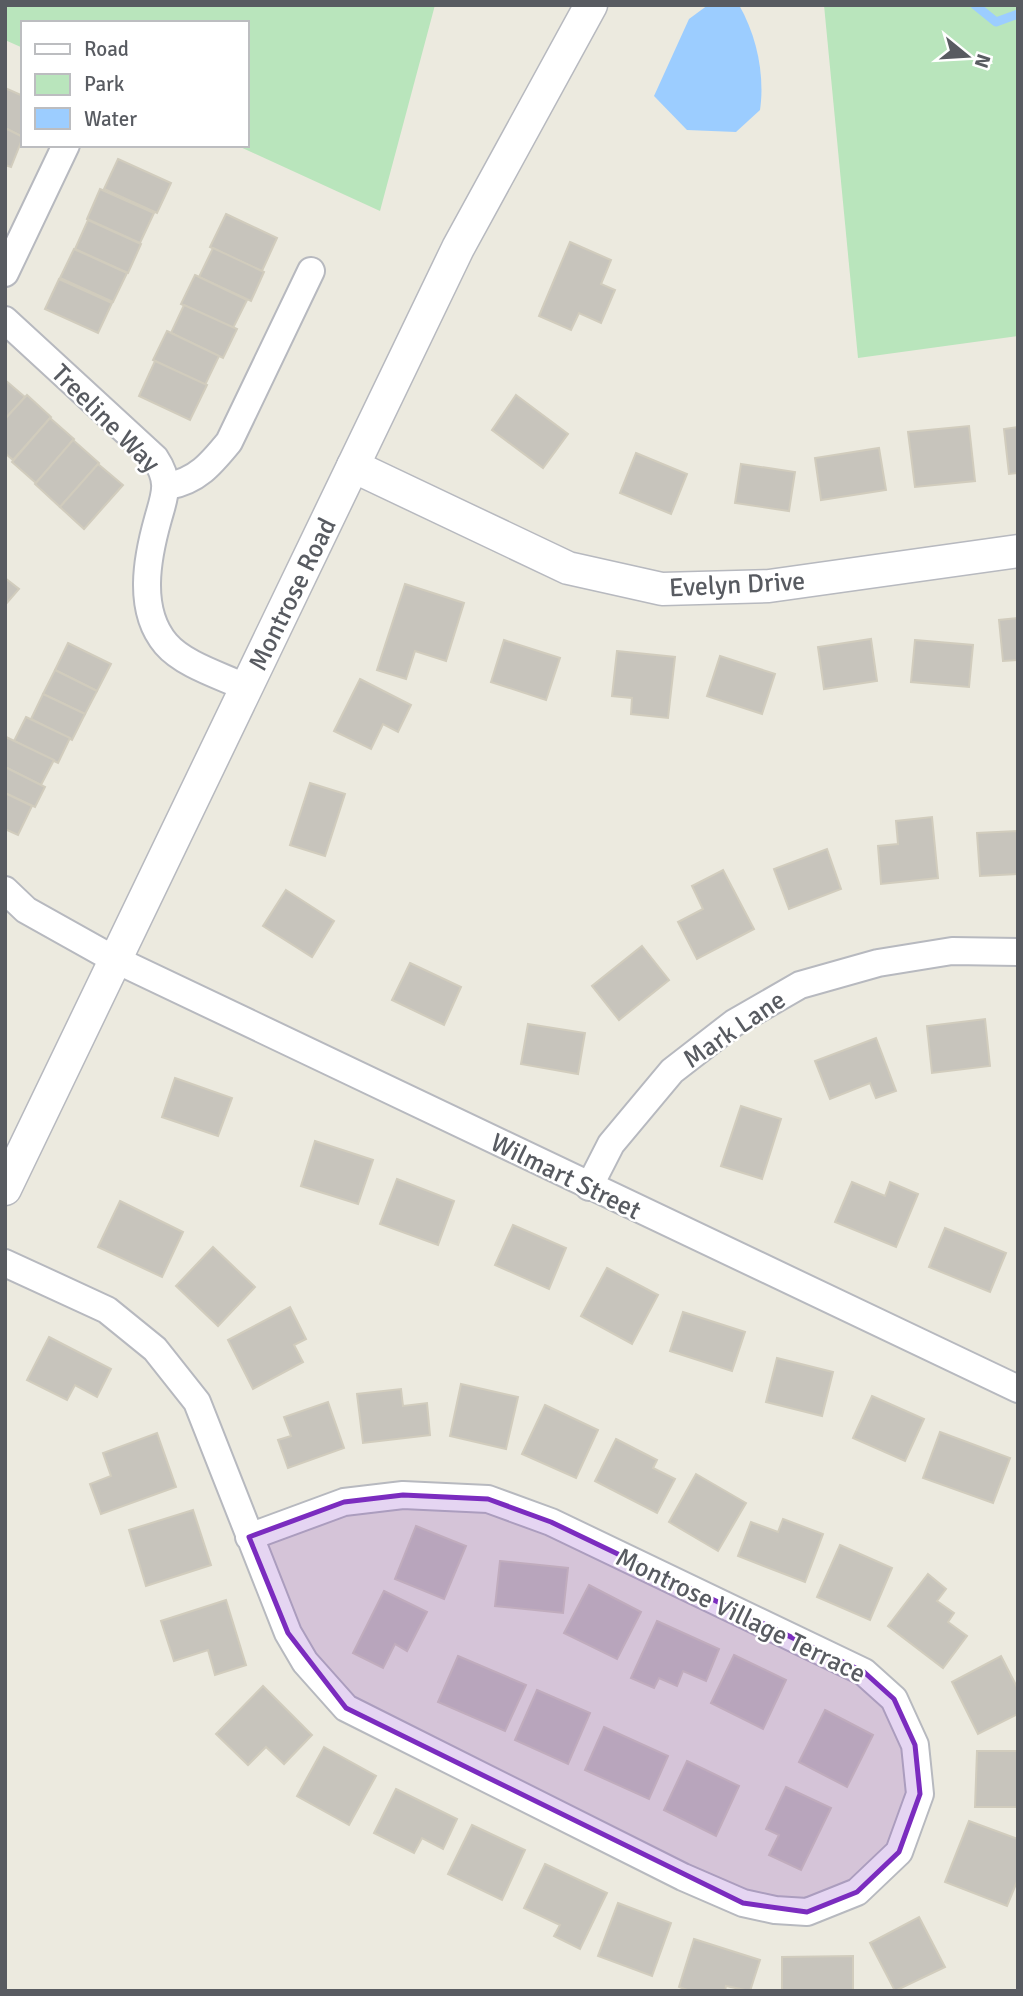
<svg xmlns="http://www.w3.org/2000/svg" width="1023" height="1996" font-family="Signika,sans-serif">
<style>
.green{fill:#b9e5bc}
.water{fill:#9ccdff}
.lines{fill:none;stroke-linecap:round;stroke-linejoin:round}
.stream{stroke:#9ccdff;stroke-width:9}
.building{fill:#c7c4bc;stroke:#d1ccbd;stroke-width:2}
.minor-casing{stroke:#b7b9bf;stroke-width:30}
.tertiary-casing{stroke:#b7b9bf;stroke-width:35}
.minor{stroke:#fff;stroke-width:26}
.tertiary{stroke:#fff;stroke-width:32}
.marked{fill:#7b2cbf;fill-opacity:0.2;stroke:#7b2cbf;stroke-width:5;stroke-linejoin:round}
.labels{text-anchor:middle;stroke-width:5;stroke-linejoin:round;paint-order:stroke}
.street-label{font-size:26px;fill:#585b61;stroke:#fff}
</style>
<rect width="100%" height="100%" fill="#eceadf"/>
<g class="green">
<path d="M5 5H435L380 211 236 145H247V23H23V48L5 40Z"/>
<path d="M824 5H1018V336L858 358Z"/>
</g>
<path class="water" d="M708 5H739C757 36 765 76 760 110L736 132 687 130 654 96 689 19Z"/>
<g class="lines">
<path class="stream" d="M975 5 996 22 1018 14"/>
</g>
<g class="building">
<path d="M5 88 23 96V137L5 128Z"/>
<path d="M5 128 23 137 11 167 5 165Z"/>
<path d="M118 159 171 183 157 213 104 189Z"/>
<path d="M100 189 154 213 140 243 87 219Z"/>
<path d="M226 214 277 238 262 271 210 247Z"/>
<path d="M88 220 141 244 128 273 75 249Z"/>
<path d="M570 242 611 260 601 284 615 290 601 323 579 313 571 330 539 316Z"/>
<path d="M213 248 264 272 251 301 199 277Z"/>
<path d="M74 249 127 273 113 302 60 278Z"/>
<path d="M195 275 247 300 233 328 181 304Z"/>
<path d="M59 279 112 303 98 333 45 309Z"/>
<path d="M184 305 237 329 223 358 171 333Z"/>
<path d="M167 331 219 356 205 385 153 360Z"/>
<path d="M155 361 207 385 190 420 139 396Z"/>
<path d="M5 380 25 397 5 419Z"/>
<path d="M27 395 51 417 13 460 5 453V419Z"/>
<path d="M516 395 568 434 543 468 492 430Z"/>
<path d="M50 418 74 439 36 483 12 462Z"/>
<path d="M969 426 975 481 915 487 908 432Z"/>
<path d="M1018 427V473L1009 474 1004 429Z"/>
<path d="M73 440 99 463 60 507 35 484Z"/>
<path d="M879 448 886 490 821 500 815 458Z"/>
<path d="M636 453 687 474 671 514 620 493Z"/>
<path d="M98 464 123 485 84 529 60 507Z"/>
<path d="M741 464 795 472 789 511 735 503Z"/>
<path d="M5 578 19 589 5 605Z"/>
<path d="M405 584 464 603 446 661 415 651 406 679 377 670Z"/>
<path d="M1018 618V660L1003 661 999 620Z"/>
<path d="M871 639 877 681 824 689 818 647Z"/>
<path d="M504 640 560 658 546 700 491 682Z"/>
<path d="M915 640 973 645 969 687 911 682Z"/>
<path d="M68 643 111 664 97 691 55 670Z"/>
<path d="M617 651 675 657 668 718 631 714 632 698 612 696Z"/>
<path d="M720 656 775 674 762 714 707 696Z"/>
<path d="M55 670 97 691 85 714 43 694Z"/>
<path d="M360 679 411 705 398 732 383 724 371 749 334 731Z"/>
<path d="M43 694 85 714 72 740 31 719Z"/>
<path d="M26 717 70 738 58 763 14 741Z"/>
<path d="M6 737 54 760 41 785 5 767Z"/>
<path d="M5 767 45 787 35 807 5 793Z"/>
<path d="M310 783 345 794 325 856 290 845Z"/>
<path d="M5 793 32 806 18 835 5 829Z"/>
<path d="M932 817 938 878 881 884 878 846 898 844 896 821Z"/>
<path d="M1018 831V874L980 876 977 833Z"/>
<path d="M827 849 841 889 789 909 774 869Z"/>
<path d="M723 870 754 929 697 959 678 922 703 909 692 886Z"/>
<path d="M286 890 334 921 312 957 263 926Z"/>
<path d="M642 946 669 980 619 1020 592 986Z"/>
<path d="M410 963 461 987 444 1025 392 1000Z"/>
<path d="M985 1019 990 1066 932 1073 927 1026Z"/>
<path d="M528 1024 585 1033 578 1074 521 1064Z"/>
<path d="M876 1038 896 1091 876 1098 870 1083 830 1099 815 1061Z"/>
<path d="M175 1078 232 1098 218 1136 162 1117Z"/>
<path d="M741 1106 781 1119 762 1179 721 1166Z"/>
<path d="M315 1141 373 1160 358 1204 301 1186Z"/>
<path d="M397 1179 454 1201 438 1245 380 1224Z"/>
<path d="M852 1182 885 1196 890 1182 918 1194 896 1247 835 1222Z"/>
<path d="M120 1201 183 1232 162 1277 98 1247Z"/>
<path d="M513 1225 566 1248 549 1289 495 1265Z"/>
<path d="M945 1228 1006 1253 990 1292 929 1267Z"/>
<path d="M213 1247 255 1287 218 1326 176 1286Z"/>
<path d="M607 1268 658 1295 632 1344 581 1316Z"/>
<path d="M290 1307 306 1339 294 1345 303 1362 253 1389 228 1340Z"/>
<path d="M683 1312 745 1332 732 1371 670 1351Z"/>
<path d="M49 1337 111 1369 97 1397 75 1385 67 1400 27 1380Z"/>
<path d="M777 1358 833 1372 822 1416 766 1402Z"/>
<path d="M461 1384 518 1397 506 1449 450 1436Z"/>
<path d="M401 1389 403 1406 427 1403 430 1435 363 1443 357 1394Z"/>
<path d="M872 1396 924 1419 905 1461 853 1438Z"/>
<path d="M328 1402 344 1448 288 1468 278 1440 291 1436 284 1417Z"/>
<path d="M545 1405 598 1430 576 1478 522 1454Z"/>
<path d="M940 1432 1010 1458 993 1503 923 1478Z"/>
<path d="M157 1433 176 1487 101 1514 90 1484 111 1476 103 1453Z"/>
<path d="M616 1439 657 1460 653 1468 675 1479 657 1513 595 1481Z"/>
<path d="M696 1474 746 1503 718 1551 669 1522Z"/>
<path d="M193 1510 211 1565 146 1586 129 1530Z"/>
<path d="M783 1519 823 1534 805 1582 738 1556 751 1522 778 1532Z"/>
<path d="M416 1526 466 1546 444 1599 395 1579Z"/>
<path d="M840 1545 892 1568 870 1620 817 1597Z"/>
<path d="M500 1561 568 1568 563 1613 495 1606Z"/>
<path d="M928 1574 946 1589 937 1601 954 1613 948 1622 967 1636 943 1668 888 1626Z"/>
<path d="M589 1585 641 1612 617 1659 564 1633Z"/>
<path d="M384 1591 427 1612 407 1651 395 1644 383 1668 353 1653Z"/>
<path d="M226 1600 246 1665 215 1675 208 1650 174 1661 161 1621Z"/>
<path d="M657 1621 719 1649 706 1681 683 1671 677 1686 659 1678 654 1688 631 1678Z"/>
<path d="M734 1655 786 1680 763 1729 711 1703Z"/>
<path d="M458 1656 526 1685 505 1731 438 1702Z"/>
<path d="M1001 1656 1018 1689V1714L978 1734 952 1682Z"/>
<path d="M263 1686 312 1735 284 1764 266 1747 248 1765 216 1734Z"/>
<path d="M537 1690 590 1713 568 1764 515 1740Z"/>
<path d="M825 1710 873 1735 847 1787 799 1762Z"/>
<path d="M604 1727 668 1756 649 1799 585 1770Z"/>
<path d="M324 1747 376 1776 349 1825 297 1796Z"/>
<path d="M977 1751H1018V1807H975Z"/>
<path d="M687 1761 739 1786 716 1836 664 1810Z"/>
<path d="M786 1787 831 1808 801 1870 769 1855 779 1835 766 1829Z"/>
<path d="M396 1789 457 1819 443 1849 422 1838 414 1853 374 1833Z"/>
<path d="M969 1821 1018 1839V1879L1007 1906 945 1882Z"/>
<path d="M472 1825 525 1850 502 1900 448 1874Z"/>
<path d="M545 1864 607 1893 580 1949 554 1936 560 1925 524 1908Z"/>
<path d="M618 1903 671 1923 652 1976 598 1956Z"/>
<path d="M919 1917 945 1967 895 1991 870 1943Z"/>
<path d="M694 1939 760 1960 750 1991 726 1986 725 1991H690L679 1987Z"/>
<path d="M853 1956V1991H782V1957Z"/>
</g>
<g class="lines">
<defs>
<g id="minor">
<path d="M5 273 66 145"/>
<path d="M5 320 155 458C171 482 165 494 158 519 147 558 137 610 166 644 184 665 222 676 247 688"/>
<path d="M168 486C197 481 211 464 229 442L311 271"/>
<path d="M5 890 26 910 110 957 1018 1389"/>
<path d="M589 1187 611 1144 672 1071 734 1023 800 985 878 963 952 951 1018 952"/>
<path d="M5 1263 107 1310 155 1349 197 1402 288 1633 305 1662 346 1708 683 1877 743 1903 775 1910 807 1912 857 1892 899 1852 920 1794 915 1745 894 1699 864 1672 551 1522 488 1499 403 1495 344 1502 249 1537"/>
</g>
<g id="tertiary">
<path d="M353 466 568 568 662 589 769 586 1018 551"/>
<path d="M5 1189 458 248 591 5"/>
</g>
</defs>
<use href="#minor" class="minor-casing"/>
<use href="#tertiary" class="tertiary-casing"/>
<use href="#minor" class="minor"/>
<use href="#tertiary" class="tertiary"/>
</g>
<path class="marked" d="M403 1495 488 1499 551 1522 864 1672 894 1699 915 1745 920 1794 899 1852 857 1892 807 1912 743 1903 346 1708 288 1633 249 1537 344 1502Z"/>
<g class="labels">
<g class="street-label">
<text transform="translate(106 418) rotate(45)" y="9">Treeline Way</text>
<text transform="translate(737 584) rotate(-3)" y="9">Evelyn Drive</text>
<text transform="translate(292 594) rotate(-64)" y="9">Montrose Road</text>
<text transform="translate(734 1029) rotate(-34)" y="9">Mark Lane</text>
<text transform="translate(566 1176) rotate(26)" y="9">Wilmart Street</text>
<text transform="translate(741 1615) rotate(26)" y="9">Montrose Village Terrace</text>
</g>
</g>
<rect width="1023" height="1996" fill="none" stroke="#585b61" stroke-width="14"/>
<rect x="21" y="21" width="228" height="126" fill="#ffffff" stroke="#bcbdc0" stroke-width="2"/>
<rect x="35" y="44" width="35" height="10" fill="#ffffff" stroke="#bcbdc0" stroke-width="2"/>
<text x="84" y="56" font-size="21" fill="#585b61">Road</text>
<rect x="35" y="74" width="35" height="21" fill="#b9e5bc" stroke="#bcbdc0" stroke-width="2"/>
<text x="84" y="91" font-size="21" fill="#585b61">Park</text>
<rect x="35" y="108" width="35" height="21" fill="#9ccdff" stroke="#bcbdc0" stroke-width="2"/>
<text x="84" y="126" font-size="21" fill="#585b61">Water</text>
<g transform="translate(967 56) rotate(108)" stroke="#ffffff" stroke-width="5" paint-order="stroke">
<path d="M0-5L12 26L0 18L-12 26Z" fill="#585b61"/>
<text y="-10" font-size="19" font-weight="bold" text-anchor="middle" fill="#585b61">N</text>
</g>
</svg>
